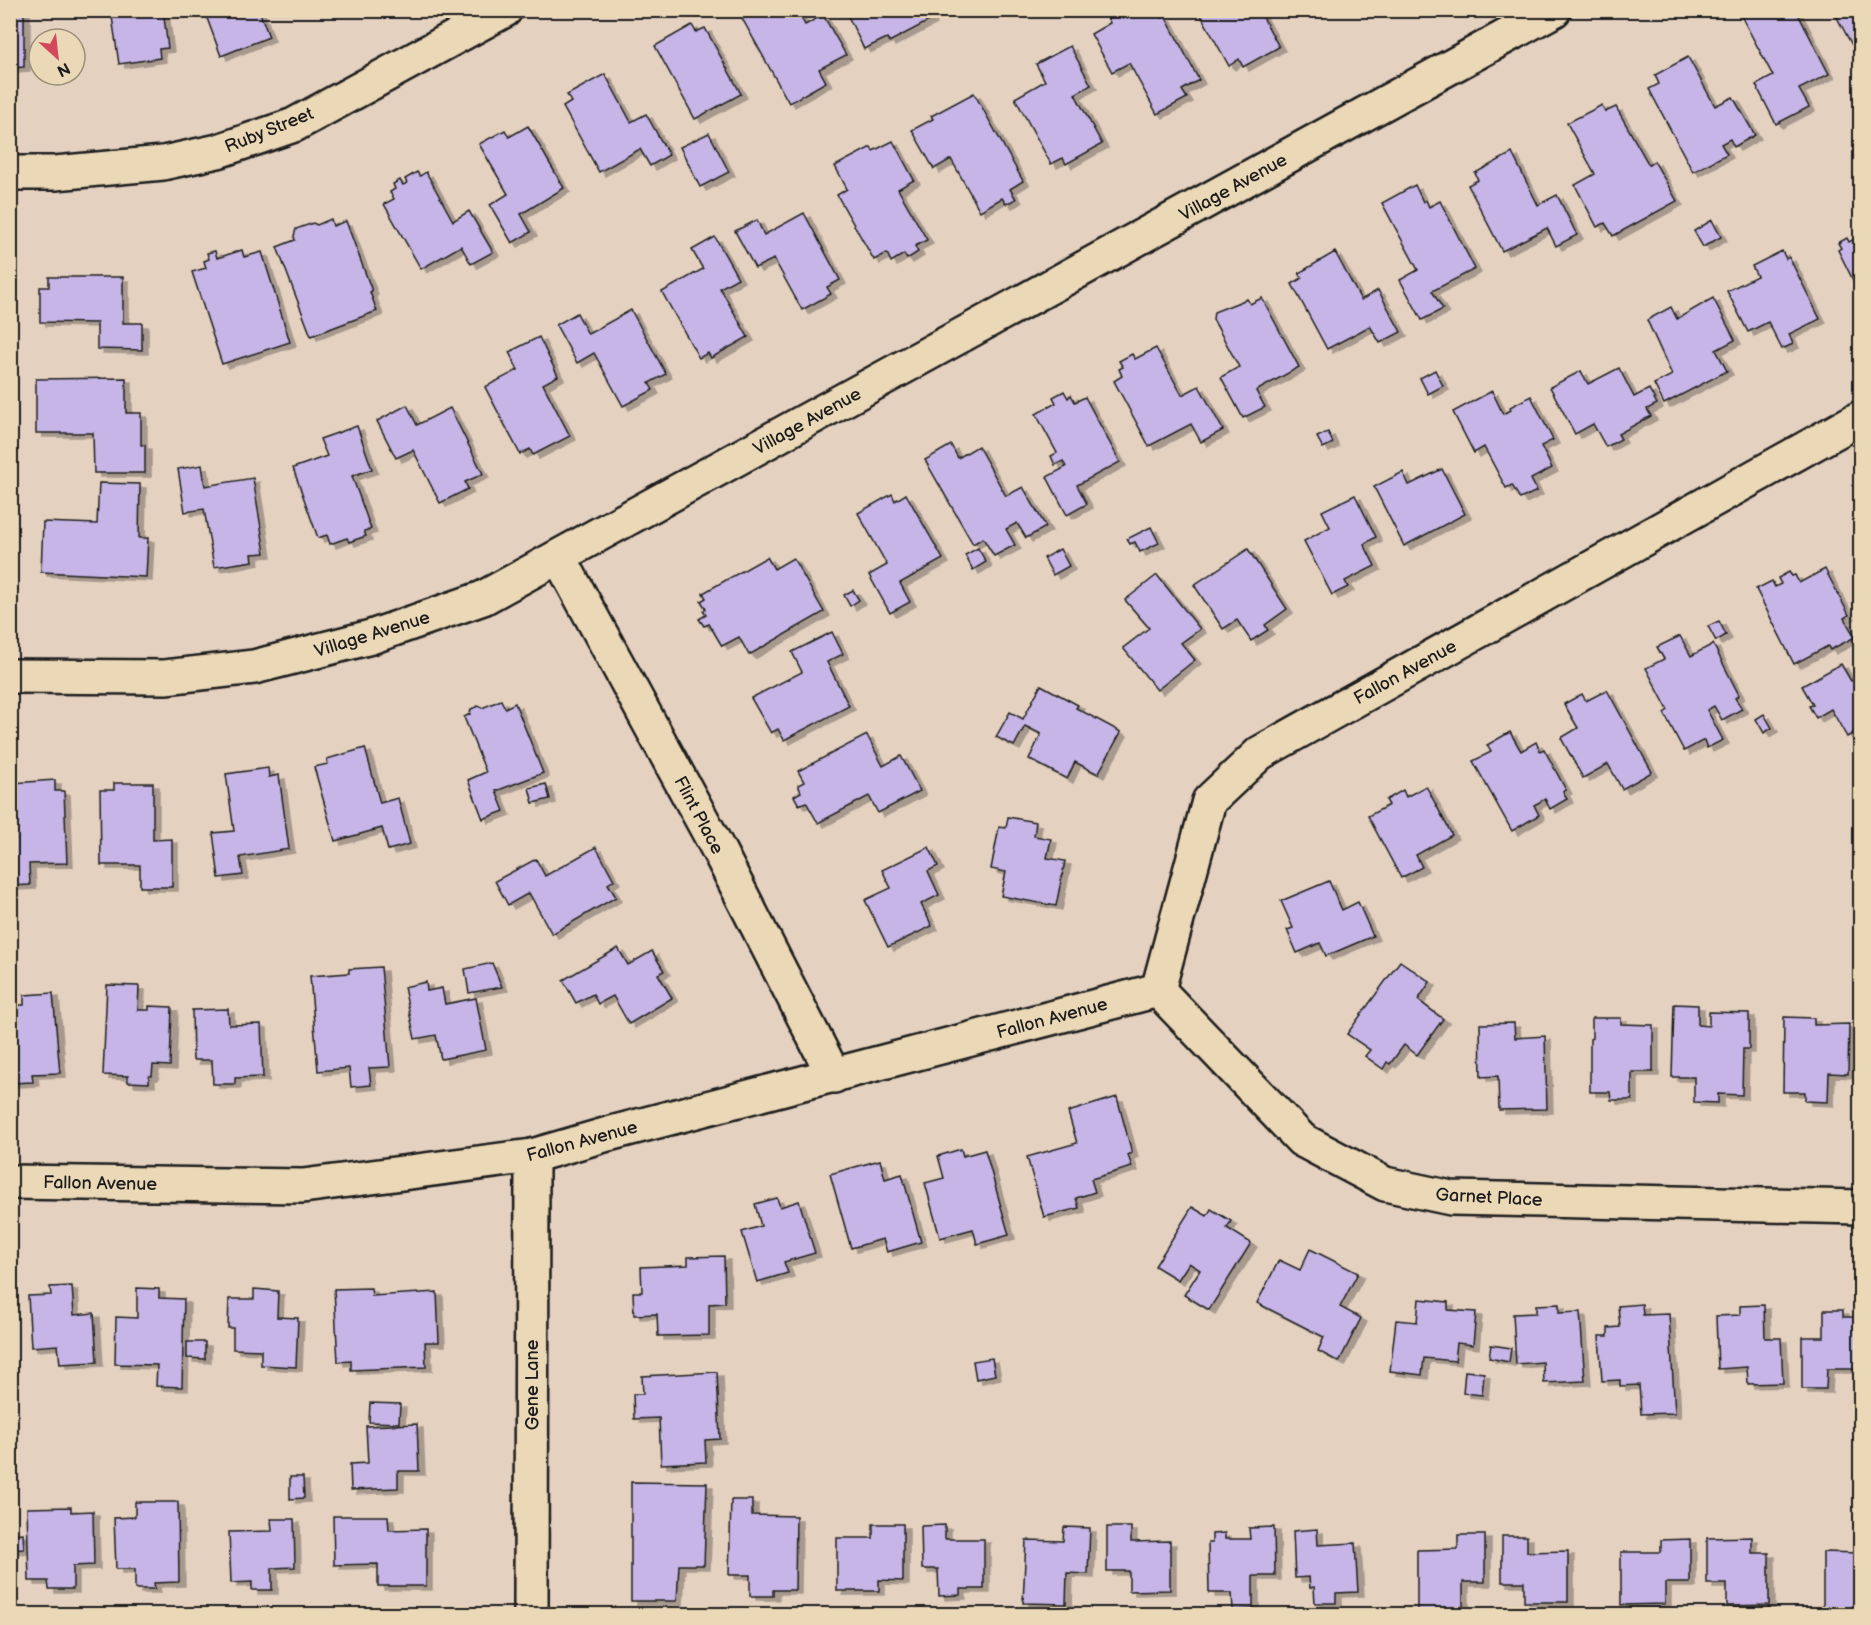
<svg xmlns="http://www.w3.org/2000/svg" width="1871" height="1625" font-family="'Balsamiq Sans',sans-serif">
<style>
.building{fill:#c6b5e6;stroke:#1c1c1c;stroke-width:1.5;filter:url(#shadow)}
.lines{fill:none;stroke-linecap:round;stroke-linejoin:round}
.minor-casing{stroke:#1c1c1c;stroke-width:38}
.minor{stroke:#ebd8b6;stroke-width:33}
.labels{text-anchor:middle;stroke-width:4.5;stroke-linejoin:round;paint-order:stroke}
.street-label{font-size:18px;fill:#1c1c1c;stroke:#ebd8b6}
</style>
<defs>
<filter id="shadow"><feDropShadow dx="6" dy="4" stdDeviation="0" flood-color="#0004"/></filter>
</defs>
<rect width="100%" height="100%" fill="#e4d1c0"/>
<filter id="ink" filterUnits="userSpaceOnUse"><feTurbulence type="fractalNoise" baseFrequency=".0167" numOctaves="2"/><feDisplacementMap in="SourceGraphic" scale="12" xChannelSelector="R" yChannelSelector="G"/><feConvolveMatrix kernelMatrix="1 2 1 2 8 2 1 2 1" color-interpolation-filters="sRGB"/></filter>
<g filter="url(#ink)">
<g class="building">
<path d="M10 10H24V67L10 68Z"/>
<path d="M111 10H163L168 48 159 49 160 58 119 64Z"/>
<path d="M204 10H259L269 37 221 56Z"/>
<path d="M797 10 805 25 823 15 846 55 819 69 826 82 789 103 738 11Z"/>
<path d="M845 10H926L931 20 889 42 887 38 864 49Z"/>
<path d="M1120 10H1157L1162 18 1165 16 1199 80 1182 90 1187 98 1157 114 1129 63 1112 72 1091 34 1110 23 1107 17Z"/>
<path d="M1198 10H1259L1279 47 1243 67 1239 59 1229 66Z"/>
<path d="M1738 10H1796L1829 74 1799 89 1809 107 1776 124 1756 85 1773 76Z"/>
<path d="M1833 10H1860V58H1859Z"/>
<path d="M692 25 696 32 705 28 741 94 695 119 655 46Z"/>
<path d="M1070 46 1091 85 1075 94 1102 144 1066 164 1063 158 1051 164 1015 98 1045 81 1036 64Z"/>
<path d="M1688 57 1715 106 1733 97 1755 135 1734 147 1730 139 1721 144 1727 154 1693 172 1649 89 1659 84 1655 75Z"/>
<path d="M605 74 631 122 646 114 669 155 650 166 640 149 599 172 563 107 571 102 567 95Z"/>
<path d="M974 93 1023 181 1010 189 1016 199 1006 204 1002 198 980 211 951 159 934 169 912 130 933 119 931 116Z"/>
<path d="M1602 105 1605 112 1616 107 1649 165 1654 161 1677 201 1613 236 1605 223 1597 227 1575 185 1595 174 1567 123Z"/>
<path d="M528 126 564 188 521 214 531 232 512 243 490 205 508 194 479 144 505 130 509 137Z"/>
<path d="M709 133 729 172 700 187 680 147Z"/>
<path d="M893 141 914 180 898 189 927 240 915 246 918 252 907 259 904 254 891 262 887 253 874 260 837 195 847 189 835 166 871 147 873 151Z"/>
<path d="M1512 153 1538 205 1557 195 1577 235 1556 246 1547 228 1502 251 1468 185 1478 180 1475 173Z"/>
<path d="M417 172 420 176 426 172 453 221 469 211 493 252 471 264 461 246 421 269 384 204 394 199 390 192 395 189 393 184 400 180 403 185 407 183 405 179Z"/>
<path d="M1415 185 1423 202 1426 200 1429 207 1440 201 1475 269 1432 291 1443 309 1422 320 1400 280 1418 270 1382 203Z"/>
<path d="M804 213 840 280 827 287 831 294 802 310 774 259 755 268 735 231 757 220 764 235Z"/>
<path d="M331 219 333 226 346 221 372 291 370 292 377 311 311 336 277 247 295 240 294 236 296 229 313 223 317 225Z"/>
<path d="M1712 220 1721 237 1703 247 1694 231Z"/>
<path d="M1860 236V294L1838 250 1841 248 1838 243 1847 238 1849 242Z"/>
<path d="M715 237 738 278 720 288 748 337 711 358 708 353 699 358 662 292 703 269 692 250Z"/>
<path d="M242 250 244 257 262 252 290 342 222 364 192 272 206 268 204 261 209 259 207 253 215 251 217 258Z"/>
<path d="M1782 251 1786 259 1789 257 1820 319 1789 334 1793 344 1782 349 1768 322 1748 332 1727 291 1757 276 1752 266Z"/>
<path d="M1335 252 1361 300 1378 290 1401 332 1380 343 1370 326 1327 349 1292 284 1302 278 1299 273Z"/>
<path d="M49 277H123V323H142V350L97 349V323L40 322V287H49Z"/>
<path d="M1262 298 1299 367 1256 391 1265 407 1243 418 1221 377 1239 367 1213 319 1214 312 1247 299 1250 304Z"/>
<path d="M1713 298 1735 340 1716 350 1727 371 1664 404 1654 384 1672 375 1647 320 1671 307 1677 319Z"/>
<path d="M631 310 666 374 649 383 653 390 623 406 594 353 577 363 556 325 577 313 588 334Z"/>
<path d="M539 337 558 376 543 384 570 436 533 455 530 449 520 454 485 387 518 370 509 352Z"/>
<path d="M1156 348 1182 395 1199 386 1223 430 1201 442 1191 424 1149 446 1114 381 1122 376 1119 369 1123 367 1119 361 1132 354 1135 359Z"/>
<path d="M1619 368 1634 397 1649 389 1657 404 1647 409 1651 416 1618 434 1621 439 1606 447 1593 424 1575 434 1550 387 1581 371 1588 384Z"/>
<path d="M1435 370 1443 386 1428 394 1420 378Z"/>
<path d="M126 378V413H141V445H145V473H94L93 433H36V379Z"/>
<path d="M1064 391 1068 398 1071 395 1075 402 1085 397 1120 462 1077 485 1087 504 1067 515 1047 477 1066 467 1063 461 1055 465 1051 456 1057 453 1036 414 1056 403 1053 397Z"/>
<path d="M1492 391 1503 414 1511 410 1510 407 1531 396 1553 440 1541 446 1552 468 1531 479 1537 491 1520 499 1512 485 1506 488 1484 447 1474 453 1453 412Z"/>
<path d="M407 405 417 425 450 408 483 474 465 482 468 489 440 503 413 450 396 458 377 421Z"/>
<path d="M357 426 372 469 352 476 371 529 364 531 366 536 349 542 347 538 330 544 327 535 318 538 293 468 327 456 320 439Z"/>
<path d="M1328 432 1333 443 1323 448 1317 437Z"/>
<path d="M951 445 958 458 978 446 1006 496 1023 487 1046 527 1026 538 1017 523 1006 529 1015 545 994 556 983 538 973 544 925 460Z"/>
<path d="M202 465 205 486 253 478 265 553 252 554 253 561 214 567 204 509 185 512 178 469Z"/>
<path d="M1442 469 1465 514 1404 546 1374 487 1403 472 1409 485Z"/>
<path d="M99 483 140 484 139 538H148L146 577 41 572 43 522 97 524Z"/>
<path d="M892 494 895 501 906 494 943 559 900 583 910 602 890 613 869 575 887 565 858 513Z"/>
<path d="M1355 495 1376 537 1364 544 1375 566 1345 581 1348 587 1332 595 1304 541 1330 527 1322 511Z"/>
<path d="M1151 527 1159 543 1140 552 1135 542 1130 544 1127 539Z"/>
<path d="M978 548 986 562 973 570 965 555Z"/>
<path d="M1060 549 1069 566 1053 575 1044 558Z"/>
<path d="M1248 549 1287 609 1265 625 1268 630 1251 641 1237 620 1223 629 1194 585Z"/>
<path d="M767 557 774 569 793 558 824 612 749 655 739 637 722 646 709 624 704 626 699 619 706 615 703 611 706 609 701 601 706 598 703 593Z"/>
<path d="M1825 569 1849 615 1844 618 1855 637 1830 650 1828 646 1794 664 1756 589 1772 581 1775 587 1781 584 1778 578 1789 572 1792 576 1795 575 1799 583Z"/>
<path d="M1157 575 1200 629 1181 643 1195 660 1157 690 1123 648 1149 628 1125 600Z"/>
<path d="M853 590 859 600 850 606 844 595Z"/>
<path d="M1719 621 1726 635 1716 641 1708 626Z"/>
<path d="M832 632 843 654 827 662 849 706 784 740 778 729 771 733 751 698 802 672 792 652Z"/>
<path d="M1680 636 1691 656 1713 644 1739 695 1735 698 1742 709 1722 720 1714 706 1707 710 1723 740 1707 748 1704 740 1684 751 1664 713 1668 710 1646 668 1664 659 1657 647Z"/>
<path d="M1841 664 1851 681 1860 676V729L1847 737 1831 709 1816 718 1809 706 1813 705 1802 686Z"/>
<path d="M1041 685 1078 705 1076 708 1121 732 1098 774 1075 762 1067 779 1029 759 1041 734 1025 726 1014 746 996 737 1010 712 1023 719Z"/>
<path d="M1607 690 1652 772 1622 789 1608 764 1583 778 1561 738 1578 728 1564 704 1582 694 1586 701Z"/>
<path d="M501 700 505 708 515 703 543 773 496 791 504 811 483 819 468 780 486 772 464 717 470 714 471 709 478 706 482 708Z"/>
<path d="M1764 714 1772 728 1764 733 1756 719Z"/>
<path d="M1510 732 1521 751 1536 742 1540 751 1544 749 1566 790 1563 791 1567 799 1550 809 1545 799 1534 805 1539 815 1512 831 1473 761 1491 752 1487 745Z"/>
<path d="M867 735 883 766 901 756 920 791 878 813 869 796 818 823 806 802 799 805 794 796 801 792 798 785 804 782 798 771Z"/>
<path d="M365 748 380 803 398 798 410 844 388 850 382 828 335 841 314 767 328 764 327 759Z"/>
<path d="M268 768 269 777 279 775 289 849 240 857 243 875 219 878 213 833 234 831 226 774Z"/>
<path d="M55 780V791H64L67 863 29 864 30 885 10 886V840H15L13 783Z"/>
<path d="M114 783H153V840L172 839V887H140V865H101L100 790H114Z"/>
<path d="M546 784 550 799 533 803 529 788Z"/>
<path d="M1426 786 1452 835 1416 855 1422 867 1401 878 1368 816 1389 805 1386 800 1403 790 1406 797Z"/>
<path d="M1008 817 1036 822 1034 836 1051 839 1047 858 1065 861 1056 906 1001 896 1006 872 991 869 999 827 1006 828Z"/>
<path d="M596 847 614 880 608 884 616 897 552 934 529 893 508 905 495 881 536 859 545 876Z"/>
<path d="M929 847 938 866 928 871 939 895 921 904 932 926 888 947 865 900 891 888 882 870Z"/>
<path d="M1329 881 1342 910 1358 902 1373 936 1326 956 1320 943 1297 953 1287 930 1293 928 1281 901Z"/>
<path d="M618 948 628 965 652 951 664 971 658 974 672 998 629 1024 613 996 598 1004 593 994 576 1003 563 980Z"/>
<path d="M1400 961 1430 982 1418 1000 1443 1019 1417 1055 1404 1045 1390 1064 1387 1062 1383 1069 1365 1056 1370 1050 1347 1034Z"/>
<path d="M492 963 502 987 469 993 465 969Z"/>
<path d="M381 967 390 1067 369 1068 371 1085 351 1087 349 1068 318 1071 310 976 349 973V969Z"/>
<path d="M426 982 427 991 442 988 445 1004 476 998 486 1050 441 1059 436 1035 415 1039 404 987Z"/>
<path d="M107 985 139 986 138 1010H149V1006L172 1007 170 1066 153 1065 152 1076H149V1083L128 1082V1076L103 1075Z"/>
<path d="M53 993 60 1073 32 1074 33 1082 10 1083V1005H24V995Z"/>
<path d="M1674 1004 1698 1005V1025L1709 1026V1012L1749 1013V1049H1743L1742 1095 1718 1094V1103L1694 1102V1077H1672Z"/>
<path d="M228 1009 229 1025 261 1024 263 1077 235 1078V1084H213L212 1060H193L192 1010Z"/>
<path d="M1784 1017 1814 1018V1025L1849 1024 1848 1074 1829 1073 1828 1102 1805 1101V1092H1783Z"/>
<path d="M1592 1018H1621V1024L1653 1025V1072H1632V1100H1611L1610 1092H1590V1039L1592 1038Z"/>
<path d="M1514 1023 1515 1038 1545 1036 1547 1109 1499 1110 1498 1076 1481 1077 1480 1024Z"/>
<path d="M1117 1097 1132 1153 1128 1155 1132 1167 1091 1179 1095 1192 1076 1198 1079 1208 1044 1217 1027 1157 1077 1143 1068 1112Z"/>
<path d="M961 1149 963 1156 985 1150 1009 1235 977 1244 973 1229 940 1238 925 1183 944 1178 938 1156Z"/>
<path d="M880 1160 885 1179 902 1174 921 1242 887 1252 883 1239 851 1248 830 1174Z"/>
<path d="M777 1198 780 1207 799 1201 815 1253 784 1262 788 1273 757 1282 742 1232 761 1226 755 1204Z"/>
<path d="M1192 1207 1207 1216 1211 1209 1231 1221 1227 1228 1251 1243 1209 1310 1184 1295 1200 1270 1189 1263 1178 1280 1155 1266Z"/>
<path d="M1310 1249 1358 1273 1340 1307 1361 1318 1339 1362 1318 1351 1324 1337 1257 1303 1279 1260 1300 1270Z"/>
<path d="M724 1256 725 1303 709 1304V1335L658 1336 657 1314 634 1315 633 1292H642L641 1267 688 1265V1257Z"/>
<path d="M72 1286 74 1315 94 1313 97 1362 60 1364 58 1345 31 1347 28 1296 51 1295 50 1287Z"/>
<path d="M137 1288 159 1289V1298L184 1299 182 1387 156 1386 157 1365 115 1364 116 1317 137 1318Z"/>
<path d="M371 1288 372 1296 437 1292 439 1342H425L426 1367 351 1370V1361L338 1362 334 1289Z"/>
<path d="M254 1289 278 1291 277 1317 298 1318 296 1367 261 1365V1350L233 1349V1328H228L229 1299H254Z"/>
<path d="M1419 1299 1448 1302V1310L1476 1312 1473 1345 1457 1343 1455 1361 1424 1358 1422 1375 1390 1371 1396 1320 1417 1322Z"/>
<path d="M1559 1304V1313L1580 1312 1585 1381 1544 1383 1543 1362 1516 1364 1513 1314 1536 1313V1305Z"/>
<path d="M1642 1304 1643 1315 1669 1314 1675 1413 1641 1414 1639 1385 1620 1386V1380L1602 1381 1599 1336H1608V1328L1620 1327 1618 1306Z"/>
<path d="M1764 1305 1765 1338H1781L1783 1383 1748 1384 1747 1367 1718 1369 1716 1316 1740 1315V1306Z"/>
<path d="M1824 1310H1843V1317H1860V1369H1827L1826 1389H1802V1337H1824Z"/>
<path d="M187 1342H205V1359L187 1358Z"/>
<path d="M1491 1345 1511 1348 1509 1362 1489 1358Z"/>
<path d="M992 1358 995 1375 976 1379 973 1361Z"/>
<path d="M1465 1371 1484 1373 1482 1395 1463 1393Z"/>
<path d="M717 1372 720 1439 705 1440 706 1462 661 1464 659 1418 634 1419 633 1394H643L642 1376Z"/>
<path d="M370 1403 400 1404 399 1423 369 1422Z"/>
<path d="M417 1424 419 1471H398V1488L351 1490 350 1464 368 1463 366 1426Z"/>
<path d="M290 1477H303L304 1498 290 1499Z"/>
<path d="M631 1482 707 1483 704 1565H679L677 1601H631Z"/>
<path d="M731 1500H752V1515L796 1516 795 1590H773V1596H750V1575H729Z"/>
<path d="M135 1502H178L179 1582 154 1583 155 1589H135V1569H116L114 1518 135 1517Z"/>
<path d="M71 1507V1512L93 1511 94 1565 73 1566V1589H49L48 1581H29L27 1508Z"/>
<path d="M333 1516H388L389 1530 426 1529V1586H378V1564L334 1565Z"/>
<path d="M271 1519H294L295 1567 272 1568V1590H252V1582L231 1583 229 1532 272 1531Z"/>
<path d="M873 1524H903V1581L879 1580V1591H837V1538H873Z"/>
<path d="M945 1525V1539H984V1589H960V1595L939 1596 938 1569H922L921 1526Z"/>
<path d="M1064 1527 1090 1528 1088 1574 1067 1573 1066 1604 1023 1603 1026 1540 1063 1541Z"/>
<path d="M1107 1527H1131V1542L1170 1541V1590L1129 1591V1571H1107Z"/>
<path d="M1274 1527 1275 1576H1253V1609L1233 1610 1232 1593H1209L1208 1543H1212V1534L1225 1533V1539H1250L1249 1528Z"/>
<path d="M1317 1529 1318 1545 1355 1543 1358 1592 1336 1593V1603H1315L1314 1587 1310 1588 1309 1577 1295 1578 1293 1531Z"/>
<path d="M23 1533 24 1549 10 1550V1534Z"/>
<path d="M1458 1535H1485V1582H1463V1614H1417V1550L1458 1549Z"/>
<path d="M1502 1536H1527V1552L1568 1551V1602H1524V1582H1502Z"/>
<path d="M1752 1537V1553H1769V1605L1727 1606V1584H1707V1538Z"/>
<path d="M1690 1539V1583H1665V1604L1621 1605V1552H1661V1540Z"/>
<path d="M1823 1552 1860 1553V1614H1823Z"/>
</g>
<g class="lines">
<defs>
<g id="minor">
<path d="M10 173H55L163 163 218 151 294 125 505 10"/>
<path d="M559 557 718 849 834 1076"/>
<path d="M10 676 165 677 254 667 371 637 483 598 1554 10"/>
<path d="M1158 990 1302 1140 1385 1184 1451 1198 1860 1207"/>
<path d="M10 1182 303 1186 532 1156 608 1134 1158 990 1209 801 1260 753 1860 418"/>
<path d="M531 1614 532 1156"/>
</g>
</defs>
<use href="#minor" class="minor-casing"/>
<use href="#minor" class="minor"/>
</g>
</g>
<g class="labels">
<g class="street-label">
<text transform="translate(269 130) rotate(-22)" y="6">Ruby Street</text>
<text transform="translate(1233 187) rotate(-29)" y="6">Village Avenue</text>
<text transform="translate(807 421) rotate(-29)" y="6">Village Avenue</text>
<text transform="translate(372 634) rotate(-17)" y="6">Village Avenue</text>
<text transform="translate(1405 672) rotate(-29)" y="6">Fallon Avenue</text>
<text transform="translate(699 815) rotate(62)" y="6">Flint Place</text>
<text transform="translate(1052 1018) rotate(-15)" y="6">Fallon Avenue</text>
<text transform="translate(582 1141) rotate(-15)" y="6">Fallon Avenue</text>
<text transform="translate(100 1183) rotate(1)" y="6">Fallon Avenue</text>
<text transform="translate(1489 1197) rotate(3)" y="6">Garnet Place</text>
<text transform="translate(532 1385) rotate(-90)" y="6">Gene Lane</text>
</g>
</g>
<rect width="1871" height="1625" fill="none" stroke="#ebd8b6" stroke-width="36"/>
<rect x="18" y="18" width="1835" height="1589" fill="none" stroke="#1c1c1c" stroke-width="2" filter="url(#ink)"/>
<g transform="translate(57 57) rotate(153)"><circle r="28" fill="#ebd8b6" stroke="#988d78" stroke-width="1.5"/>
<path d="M0-4.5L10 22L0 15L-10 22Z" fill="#d1495b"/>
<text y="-9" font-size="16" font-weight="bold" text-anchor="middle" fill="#1c1c1c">N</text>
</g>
</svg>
